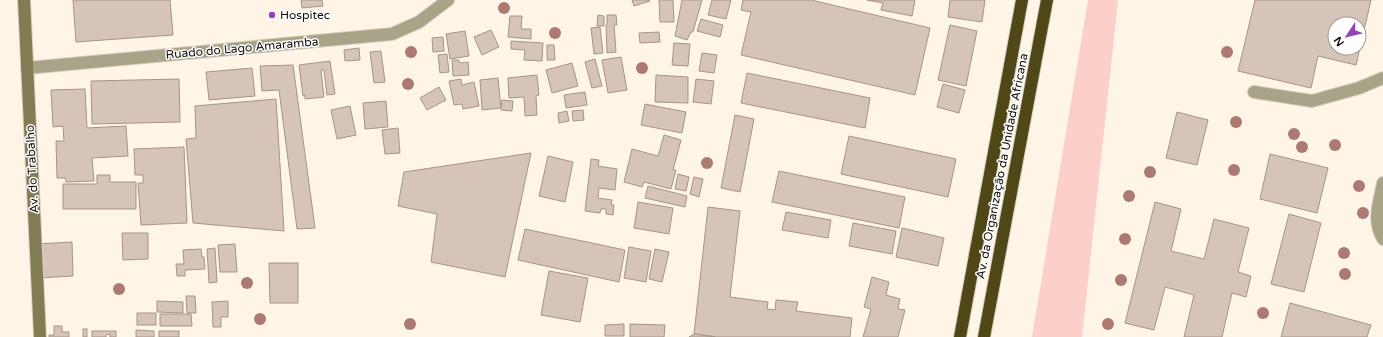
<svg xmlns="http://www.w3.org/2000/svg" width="1383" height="337" font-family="'Varela Round',sans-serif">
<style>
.green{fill:#fccfc8}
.building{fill:#d7c4b8;stroke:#a69389;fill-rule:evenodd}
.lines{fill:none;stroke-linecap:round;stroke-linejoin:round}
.lane-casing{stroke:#d9d0c3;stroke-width:14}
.secondary-casing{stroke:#d9d0c3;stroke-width:14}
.highway-casing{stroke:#d9d0c3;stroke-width:14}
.lane{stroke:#a8a488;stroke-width:12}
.secondary{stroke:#827c53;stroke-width:12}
.highway{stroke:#4f4816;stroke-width:12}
.tree{fill:#ac7a72}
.poi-dot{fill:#9244b5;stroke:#fff;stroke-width:1.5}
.labels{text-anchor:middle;stroke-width:3;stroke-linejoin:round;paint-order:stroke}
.poi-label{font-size:12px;fill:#120d08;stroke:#fff;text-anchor:start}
.street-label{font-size:12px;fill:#120d08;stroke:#fff}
</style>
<rect width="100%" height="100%" fill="#fff5e7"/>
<path class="green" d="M1088 0H1118L1082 337H1032Z"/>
<g class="building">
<path d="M73 0H170L173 35 76 42Z"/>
<path d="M301 0H322L323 6 302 8Z"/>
<path d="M632 0H649L650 1 634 6Z"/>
<path d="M659 0H673L674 22H660Z"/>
<path d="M682 0H702L693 32H691L687 40 675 36Z"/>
<path d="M712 0H731L726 19 708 15Z"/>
<path d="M743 0H811L930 28 915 95 741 55 751 12 741 10Z"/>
<path d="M867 0H915L912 16 881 10 883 3Z"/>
<path d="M950 0H985L982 22 948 17Z"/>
<path d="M1255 0H1371L1356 65 1318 56 1311 88 1238 71ZM1335 24H1359V48H1335Z"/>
<path d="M598 15 604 16V26H597Z"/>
<path d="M607 15H616L617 25H614L616 52 607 53 606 25H607Z"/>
<path d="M510 16H522L521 29H531V39L508 37Z"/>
<path d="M701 19 723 25 720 37 697 31Z"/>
<path d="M950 25 977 31 966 86 938 80Z"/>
<path d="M600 27 603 53 594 54 591 28Z"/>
<path d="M491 30 499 47 482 55 474 37Z"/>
<path d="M465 31 469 56 450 59 446 34Z"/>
<path d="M659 32 660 42 640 43 639 33Z"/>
<path d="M443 37 444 51 433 52 432 38Z"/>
<path d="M511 41 543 43 542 61 524 60 525 50 511 49Z"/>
<path d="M674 43 690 44 688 66 672 65Z"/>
<path d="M547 45H554L555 60H547Z"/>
<path d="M359 48 360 60 345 61 344 50Z"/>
<path d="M381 51 385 82 374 83 370 52Z"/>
<path d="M702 53 717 55 714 73 699 71Z"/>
<path d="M447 54 449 72 440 73 438 55Z"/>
<path d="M621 57 627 90 608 93 602 60Z"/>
<path d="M595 59 602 86 592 88 585 62Z"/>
<path d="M452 60H459L460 63 468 62 469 75 453 76Z"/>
<path d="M330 61 335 94 327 95 324 70H321L324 97 305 99V95L303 96 299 65Z"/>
<path d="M572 63 578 86 552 93 546 70Z"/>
<path d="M293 65 315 228 297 229 279 90 262 91 260 66Z"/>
<path d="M252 68 255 96 209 100 206 72Z"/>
<path d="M747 73 870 98 865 128 741 103Z"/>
<path d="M537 75 539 95 536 96 537 115 525 116 524 97 509 98 508 78Z"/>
<path d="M656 75 688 77V103L655 102Z"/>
<path d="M498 78 501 108 482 110 480 80Z"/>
<path d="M179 79 180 122 92 124 91 81Z"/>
<path d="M461 79 462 85 474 82 479 106 463 109 462 104 454 105 449 81Z"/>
<path d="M696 79 714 81 711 104 693 102Z"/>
<path d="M943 84 965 90 959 113 937 107Z"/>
<path d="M439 87 446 100 427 110 420 98Z"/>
<path d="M85 89 87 128 126 126 128 156 92 158 94 181 66 182 65 178H57L56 141H64L63 126 53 127 51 90Z"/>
<path d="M585 92 587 105 566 108 564 95Z"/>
<path d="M276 99 284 231 193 223 186 139 196 138 195 106Z"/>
<path d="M502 100 513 101 512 111 501 110Z"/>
<path d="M386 101 388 127 365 129 363 103Z"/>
<path d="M645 104 686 112 682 133 641 125Z"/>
<path d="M350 106 356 135 337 139 331 110Z"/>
<path d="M583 110 584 120 573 121 572 111Z"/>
<path d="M567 111 569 121 559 123 558 113Z"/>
<path d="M1177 112 1208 120 1197 165 1166 158Z"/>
<path d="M735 115 754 119 740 192 721 188Z"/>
<path d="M398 128 400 153 385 154 382 130Z"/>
<path d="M664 135 681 140 673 170H676L671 189 644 182 642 187 624 182 632 149 658 156Z"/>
<path d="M849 136 956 159 948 197 841 174Z"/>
<path d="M184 147 187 223 141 225 138 183H143V175H135L134 149Z"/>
<path d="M531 153 505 277 431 262 437 214 398 206 404 172Z"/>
<path d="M1270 154 1328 168 1317 213 1260 199Z"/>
<path d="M548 156 573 162 565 202 539 196Z"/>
<path d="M591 159 599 160 598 166 617 169 615 190 599 188 598 198 612 200 611 205H614L613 215 606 214V209H601L600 213 585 211Z"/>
<path d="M779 171 905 197 899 228 772 202Z"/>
<path d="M678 174 689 177 686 191 675 189Z"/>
<path d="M97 175H110V182H136V209H63V184H97Z"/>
<path d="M694 177 703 179 699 197 690 194Z"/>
<path d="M648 186 687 196 685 207 645 198Z"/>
<path d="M638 202 673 208 669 234 634 228Z"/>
<path d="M1155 202 1181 209 1171 251 1204 259 1214 219 1249 228 1238 272 1251 276 1246 297 1232 293 1222 337H1184L1194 295 1165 287 1154 330 1125 323Z"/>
<path d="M708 207 740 211 730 297 768 302 767 309 775 310 776 300 798 302 796 311 852 318 850 337H717L694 334Z"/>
<path d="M786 212 831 220 828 238 782 230Z"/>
<path d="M1289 214 1321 223 1304 292 1271 284Z"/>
<path d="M853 223 896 231 892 254 849 246Z"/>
<path d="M902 228 944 238 938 266 896 257Z"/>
<path d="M525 229 625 250 619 282 518 260Z"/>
<path d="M122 233H148V259L123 260Z"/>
<path d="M72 242 73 276 38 278 36 244Z"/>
<path d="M235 244 237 272H220L218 245Z"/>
<path d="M629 247 651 251 646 282 624 278Z"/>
<path d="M215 248 217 282 209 283 207 249Z"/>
<path d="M201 249 202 257H204L205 269 185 270V276H177L176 264H184L183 250Z"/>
<path d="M655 249 669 252 662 282 649 279Z"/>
<path d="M269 263H298V303H270Z"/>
<path d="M549 271 588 278 580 322 541 315Z"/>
<path d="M872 277 889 282 886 295 900 299 898 309 905 310 898 337H863L871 309 864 307Z"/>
<path d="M186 296H195L196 313H187Z"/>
<path d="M157 301 183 302V313L157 312Z"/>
<path d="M228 301V317H221V327H213L212 302Z"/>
<path d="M1290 303 1371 325 1367 337H1281Z"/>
<rect x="137" y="313" width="19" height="12"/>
<path d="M160 314H191L192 326H160Z"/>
<path d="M624 324V336H605V325Z"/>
<path d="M630 324 665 325 664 337H630Z"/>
<path d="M54 326H62V332H69V337H49V335H54Z"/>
<rect x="83" y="329" width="4" height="8"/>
<path d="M136 330 154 331V337H136Z"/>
<path d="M92 331H116V337H110V334L106 335V337H92Z"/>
<rect x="159" y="331" width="20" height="6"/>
<path d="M694 334 715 337H689Z"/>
</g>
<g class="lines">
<defs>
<g id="lane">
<path d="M27 68 392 34 419 22 448 0"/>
<path d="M1254 92 1312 101 1359 88 1383 78"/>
<path d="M1383 183C1379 204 1372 220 1383 239"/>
</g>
<path id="secondary" d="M24 0 40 337"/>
<g id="highway">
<path d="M960 337 1022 0"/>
<path d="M984 337 1047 0"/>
</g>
</defs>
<use href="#lane" class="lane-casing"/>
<use href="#secondary" class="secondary-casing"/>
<use href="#highway" class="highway-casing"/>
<use href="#lane" class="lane"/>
<use href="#secondary" class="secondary"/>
<use href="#highway" class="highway"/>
</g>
<g class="tree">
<circle cx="504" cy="8" r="6"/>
<circle cx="555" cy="33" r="6"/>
<circle cx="411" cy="52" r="6"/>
<circle cx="1227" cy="52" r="6"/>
<circle cx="642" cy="68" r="6"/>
<circle cx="408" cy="84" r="6"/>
<circle cx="1236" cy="122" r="6"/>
<circle cx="1294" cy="134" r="6"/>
<circle cx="1335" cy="145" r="6"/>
<circle cx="1302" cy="147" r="6"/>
<circle cx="707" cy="163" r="6"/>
<circle cx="1234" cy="170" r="6"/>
<circle cx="1150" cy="172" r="6"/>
<circle cx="1359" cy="186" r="6"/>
<circle cx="1129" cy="196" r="6"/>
<circle cx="1363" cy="213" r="6"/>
<circle cx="1125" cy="239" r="6"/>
<circle cx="1344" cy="253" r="6"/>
<circle cx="1345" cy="274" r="6"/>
<circle cx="1121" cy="280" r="6"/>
<circle cx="247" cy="283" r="6"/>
<circle cx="119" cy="289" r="6"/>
<circle cx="1263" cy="313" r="6"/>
<circle cx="260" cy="319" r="6"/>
<circle cx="410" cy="324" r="6"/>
<circle cx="1108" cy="324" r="6"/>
</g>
<circle class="poi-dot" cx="272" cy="15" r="4"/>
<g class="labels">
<g class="poi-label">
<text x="280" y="19">Hospitec</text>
</g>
<g class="street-label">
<text transform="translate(242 48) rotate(-5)" y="4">Ruado do Lago Amaramba</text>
<text transform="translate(1002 166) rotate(-79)" y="4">Av. da Organização da Unidade Africana</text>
<text transform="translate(32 169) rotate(-93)" y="4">Av. do Trabalho</text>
</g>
</g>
<g transform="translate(1347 36) rotate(235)"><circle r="19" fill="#ffffff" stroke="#a09e9c"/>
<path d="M0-3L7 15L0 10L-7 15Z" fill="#9244b5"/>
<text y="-6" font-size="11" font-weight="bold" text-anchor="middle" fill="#120d08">N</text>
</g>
</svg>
